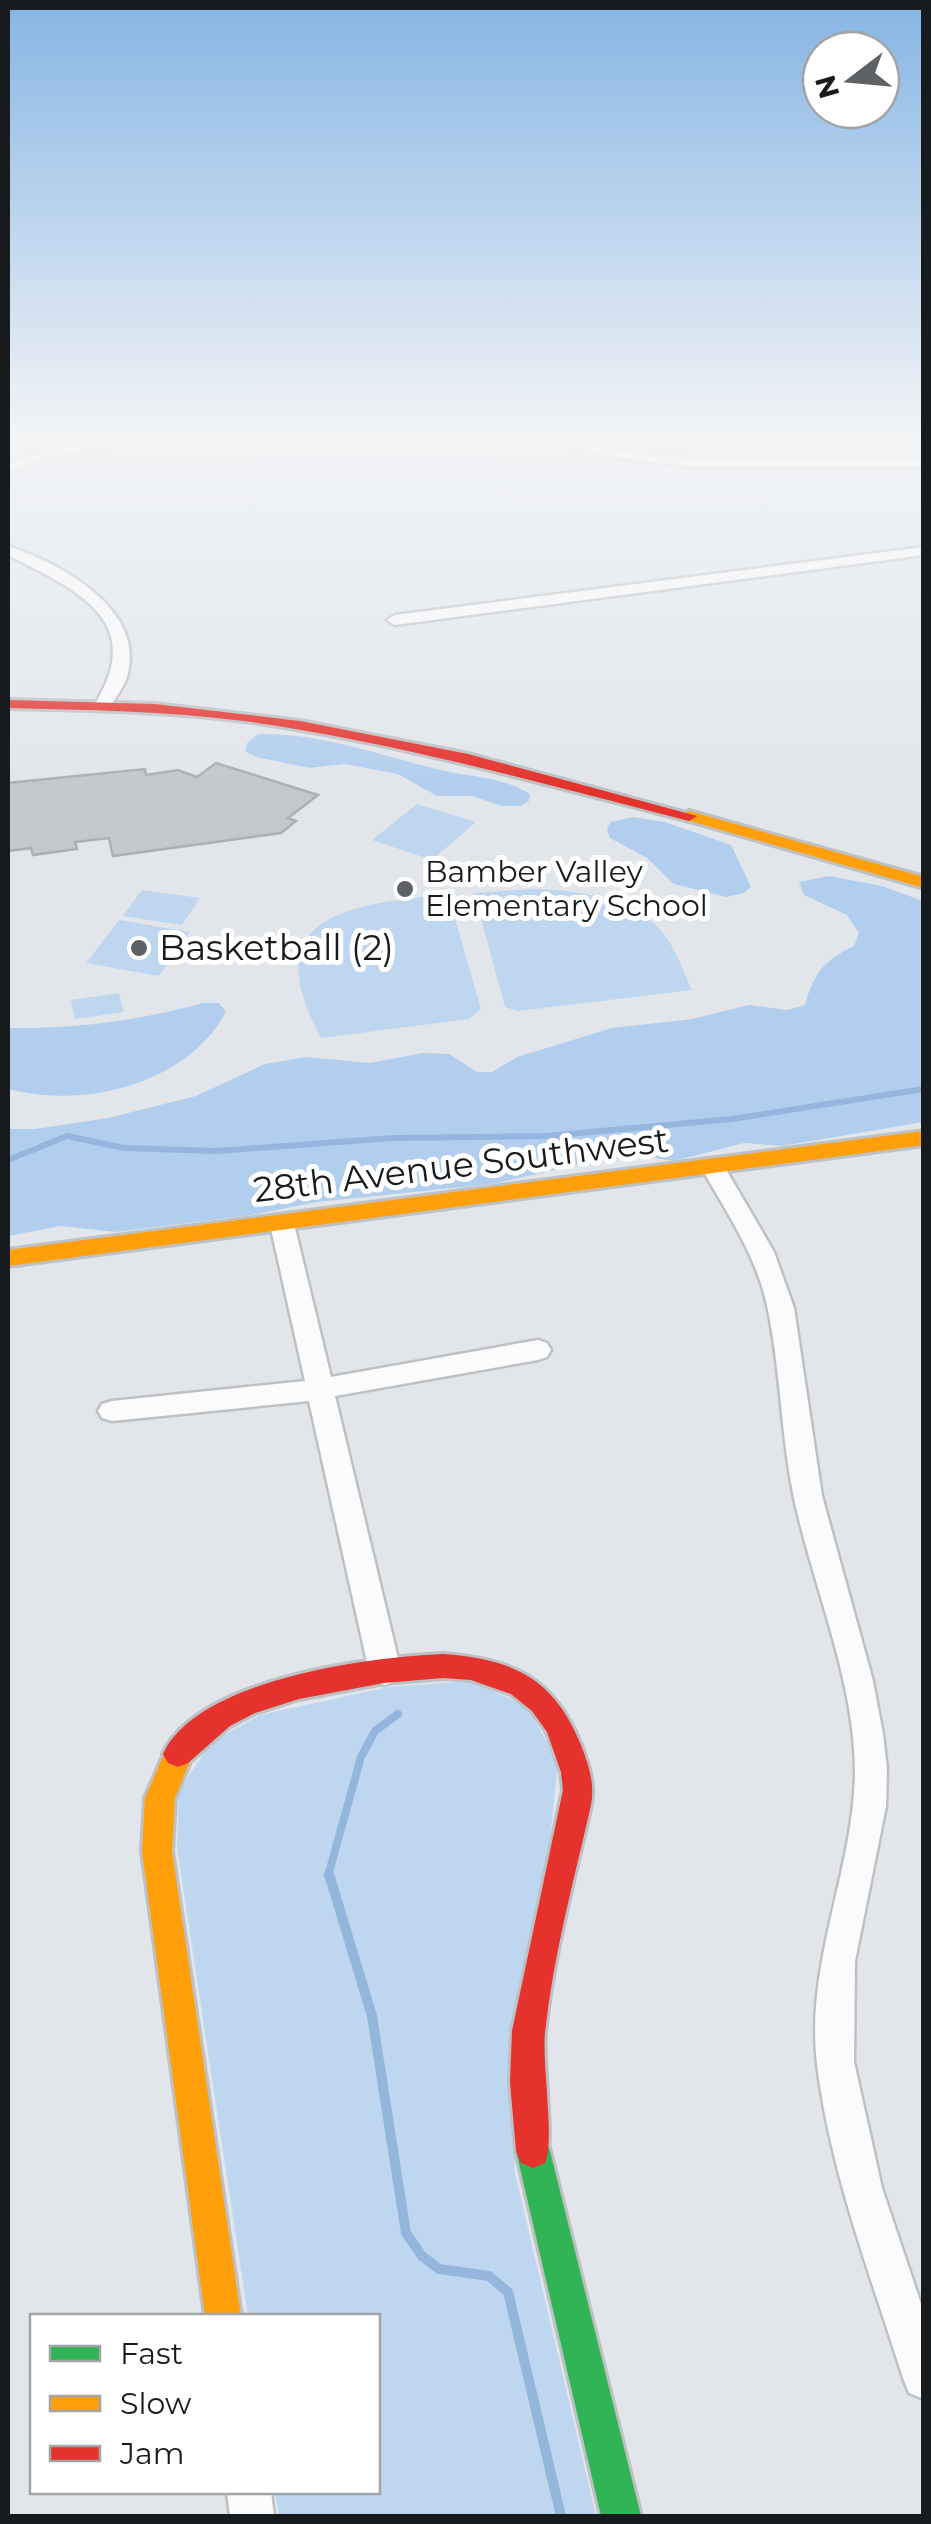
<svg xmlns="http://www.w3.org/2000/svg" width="931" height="2524" font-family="Montserrat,sans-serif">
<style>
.green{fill:#bfd6f0}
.forest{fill:#b2ceee}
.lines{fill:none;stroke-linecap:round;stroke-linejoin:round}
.stream-far2{stroke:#94b6dd;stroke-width:6}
.stream-far1{stroke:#94b6dd;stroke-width:8}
.stream{stroke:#94b6dd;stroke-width:10}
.building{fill:#c5c8cb;stroke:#adb0b3;stroke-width:2.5}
.street-casing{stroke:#bec1c4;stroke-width:5}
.fast-casing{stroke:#bec1c4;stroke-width:6}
.slow-casing{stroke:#bec1c4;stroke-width:6}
.jam-casing{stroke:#bec1c4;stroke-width:6}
.street{fill:#fbfbfc;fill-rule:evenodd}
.fast{fill:#30b455;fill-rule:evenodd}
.slow{fill:#ff9f0a;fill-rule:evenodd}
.jam{fill:#e5322d;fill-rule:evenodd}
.poi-dot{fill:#5f6265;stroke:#fff;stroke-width:4}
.labels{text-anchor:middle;stroke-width:10;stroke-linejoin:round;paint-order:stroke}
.far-poi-label{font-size:30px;fill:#181b1d;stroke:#fff;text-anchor:start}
.poi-label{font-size:35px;fill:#181b1d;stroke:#fff;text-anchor:start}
.street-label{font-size:35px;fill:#181b1d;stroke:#fff}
</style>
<rect width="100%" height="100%" fill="#e2e6ea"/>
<g class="green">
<path d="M417 804 476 822 432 860 372 840Z"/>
<path d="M532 889C575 890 635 897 663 933 676 949 683 971 692 990L518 1011 505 1007 474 893Z"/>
<path d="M142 890 200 898 182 925 123 916Z"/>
<path d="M448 894 481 1009 469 1019 321 1038C254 914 348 905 448 894Z"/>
<path d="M119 920 190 932 159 976 86 963Z"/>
<path d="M119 993 124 1012 75 1019 71 1000Z"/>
<path d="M475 1681 528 1708 558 1763 514 2169 596 2516H279L275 2492H378V2316H248L177 1847 179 1790 212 1742 260 1715 389 1687Z"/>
</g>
<g class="forest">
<path d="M258 734C319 732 382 756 441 770 470 777 504 777 530 794L529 801 521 806H502L472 796H437L398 774 344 764 310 768 256 757 245 751 247 743Z"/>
<path d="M634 817 665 822 731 845 751 887 744 893 726 897 674 884 647 858 610 838 607 829 611 822Z"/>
<path d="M829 876 882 886 923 901V1122L782 1146 744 1143 674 1161 646 1157 604 1159 493 1184 317 1202 251 1215 116 1232 61 1226 8 1236V1129H35L108 1118 196 1096 265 1064 306 1057 370 1063 423 1053 449 1054 477 1072H492L517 1057 612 1028 692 1019 749 1005 787 1010 805 1005C814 973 824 960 854 946L859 933 847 915 804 895 799 882Z"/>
<path d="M203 1003H219L226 1012C186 1085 84 1109 8 1089V1028C75 1029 137 1021 203 1003Z"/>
</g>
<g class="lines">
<path class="stream-far2" d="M8 1160 67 1136 124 1148 216 1151 393 1138 547 1136 732 1119 924 1089"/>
<path class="stream-far1" d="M328 1876 361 1757 375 1731 398 1714"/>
<path class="stream" d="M329 1874 372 2016 406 2233 422 2256 439 2269 489 2276 508 2292 561 2516"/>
</g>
<path class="building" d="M216 763 318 795 288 818 296 821 281 833 113 856 109 838 75 842 77 849 33 855 31 848 8 851V783L145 769 146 775 178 770 197 777Z"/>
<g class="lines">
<defs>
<g id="street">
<path d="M156 434H192L52 456 8 472V464L50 448Z"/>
<path d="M523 434H545L609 449 694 459H924V467H694L609 457Z"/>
<path d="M8 546C59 563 144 608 128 673 125 686 116 697 109 708L95 704C148 619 74 589 8 555Z"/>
<path d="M924 547V555L395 625 387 620 395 615Z"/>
<path d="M713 1159 721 1161 774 1252 794 1308 822 1496 873 1681 883 1734 887 1769 886 1806 855 1961 854 2062 882 2188 924 2313V2399L909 2393 903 2378C871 2276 830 2171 817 2064 805 1963 854 1870 855 1772 855 1680 813 1587 794 1498 781 1437 781 1372 768 1310 758 1258 727 1213 701 1167Z"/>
<path d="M282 1216 294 1224 331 1377 538 1340 547 1343 551 1350 547 1357 538 1360 335 1396 401 1671 396 1681 385 1685 374 1681 369 1671 309 1401 112 1421 102 1418 98 1411 102 1404 112 1401 305 1381 270 1224Z"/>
<path d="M227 2492H271L274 2516H230Z"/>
</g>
<path id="fast" d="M533 2134 545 2139 550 2151 641 2516H601L516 2151 521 2139Z"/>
<g id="slow">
<path d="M689 811 924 877V888L683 819 681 816Z"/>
<path d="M924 1131V1145L8 1266V1250Z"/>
<path d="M178 1741 188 1745 193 1754 175 1798 172 1851 241 2316H205L142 1851 145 1798 168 1745Z"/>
</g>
<g id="jam">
<path d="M8 700 155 704 300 721 468 754 697 816 689 821C541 783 395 742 244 721 165 711 87 710 8 708Z"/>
<path d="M443 1654C513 1659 554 1678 581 1745 589 1766 595 1783 591 1805 574 1880 553 1956 545 2033 542 2066 555 2141 545 2163L533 2168 521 2163 516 2151 510 2082 512 2031 563 1790 561 1772 547 1732 532 1711 511 1694 471 1680 443 1678 384 1683 299 1699 255 1713 230 1726 188 1763 178 1767 168 1763 163 1754C197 1679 370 1657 443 1654Z"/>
</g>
</defs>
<use href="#street" class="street-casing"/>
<use href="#fast" class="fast-casing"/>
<use href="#slow" class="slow-casing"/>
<use href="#jam" class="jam-casing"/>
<use href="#street" class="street"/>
<use href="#fast" class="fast"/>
<use href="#slow" class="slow"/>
<use href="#jam" class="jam"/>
</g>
<linearGradient id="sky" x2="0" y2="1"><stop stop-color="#86b5e4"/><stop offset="0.55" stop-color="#f2f4f6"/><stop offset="1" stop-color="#f2f4f6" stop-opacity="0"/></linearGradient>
<rect width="931" height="787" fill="url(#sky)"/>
<g class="poi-dot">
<circle cx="405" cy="889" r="10"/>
<circle cx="139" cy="948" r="10"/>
</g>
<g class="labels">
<g class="far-poi-label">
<text x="425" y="882">Bamber Valley<tspan x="425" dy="34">Elementary School</tspan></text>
</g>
<g class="poi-label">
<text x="159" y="960">Basketball (2)</text>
</g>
<g class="street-label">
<text transform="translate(461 1165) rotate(-7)" y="12">28th Avenue Southwest</text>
</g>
</g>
<rect width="931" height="2524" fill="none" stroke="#181b1d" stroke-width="20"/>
<rect x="30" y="2314" width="350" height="180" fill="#ffffff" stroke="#a3a4a5" stroke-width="2.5"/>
<rect x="50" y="2346" width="50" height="15" fill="#30b455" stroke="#a3a4a5" stroke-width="2.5"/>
<text x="120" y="2364" font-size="30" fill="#181b1d">Fast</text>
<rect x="50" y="2396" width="50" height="15" fill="#ff9f0a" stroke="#a3a4a5" stroke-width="2.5"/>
<text x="120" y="2414" font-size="30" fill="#181b1d">Slow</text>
<rect x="50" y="2446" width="50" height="15" fill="#e5322d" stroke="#a3a4a5" stroke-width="2.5"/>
<text x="120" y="2464" font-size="30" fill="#181b1d">Jam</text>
<g transform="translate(851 80) rotate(254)"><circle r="48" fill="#ffffff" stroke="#a3a4a5" stroke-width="2.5"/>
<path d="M0-8L18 38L0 25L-18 38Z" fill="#5f6265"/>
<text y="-15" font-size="28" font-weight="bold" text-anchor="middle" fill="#181b1d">N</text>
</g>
</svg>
